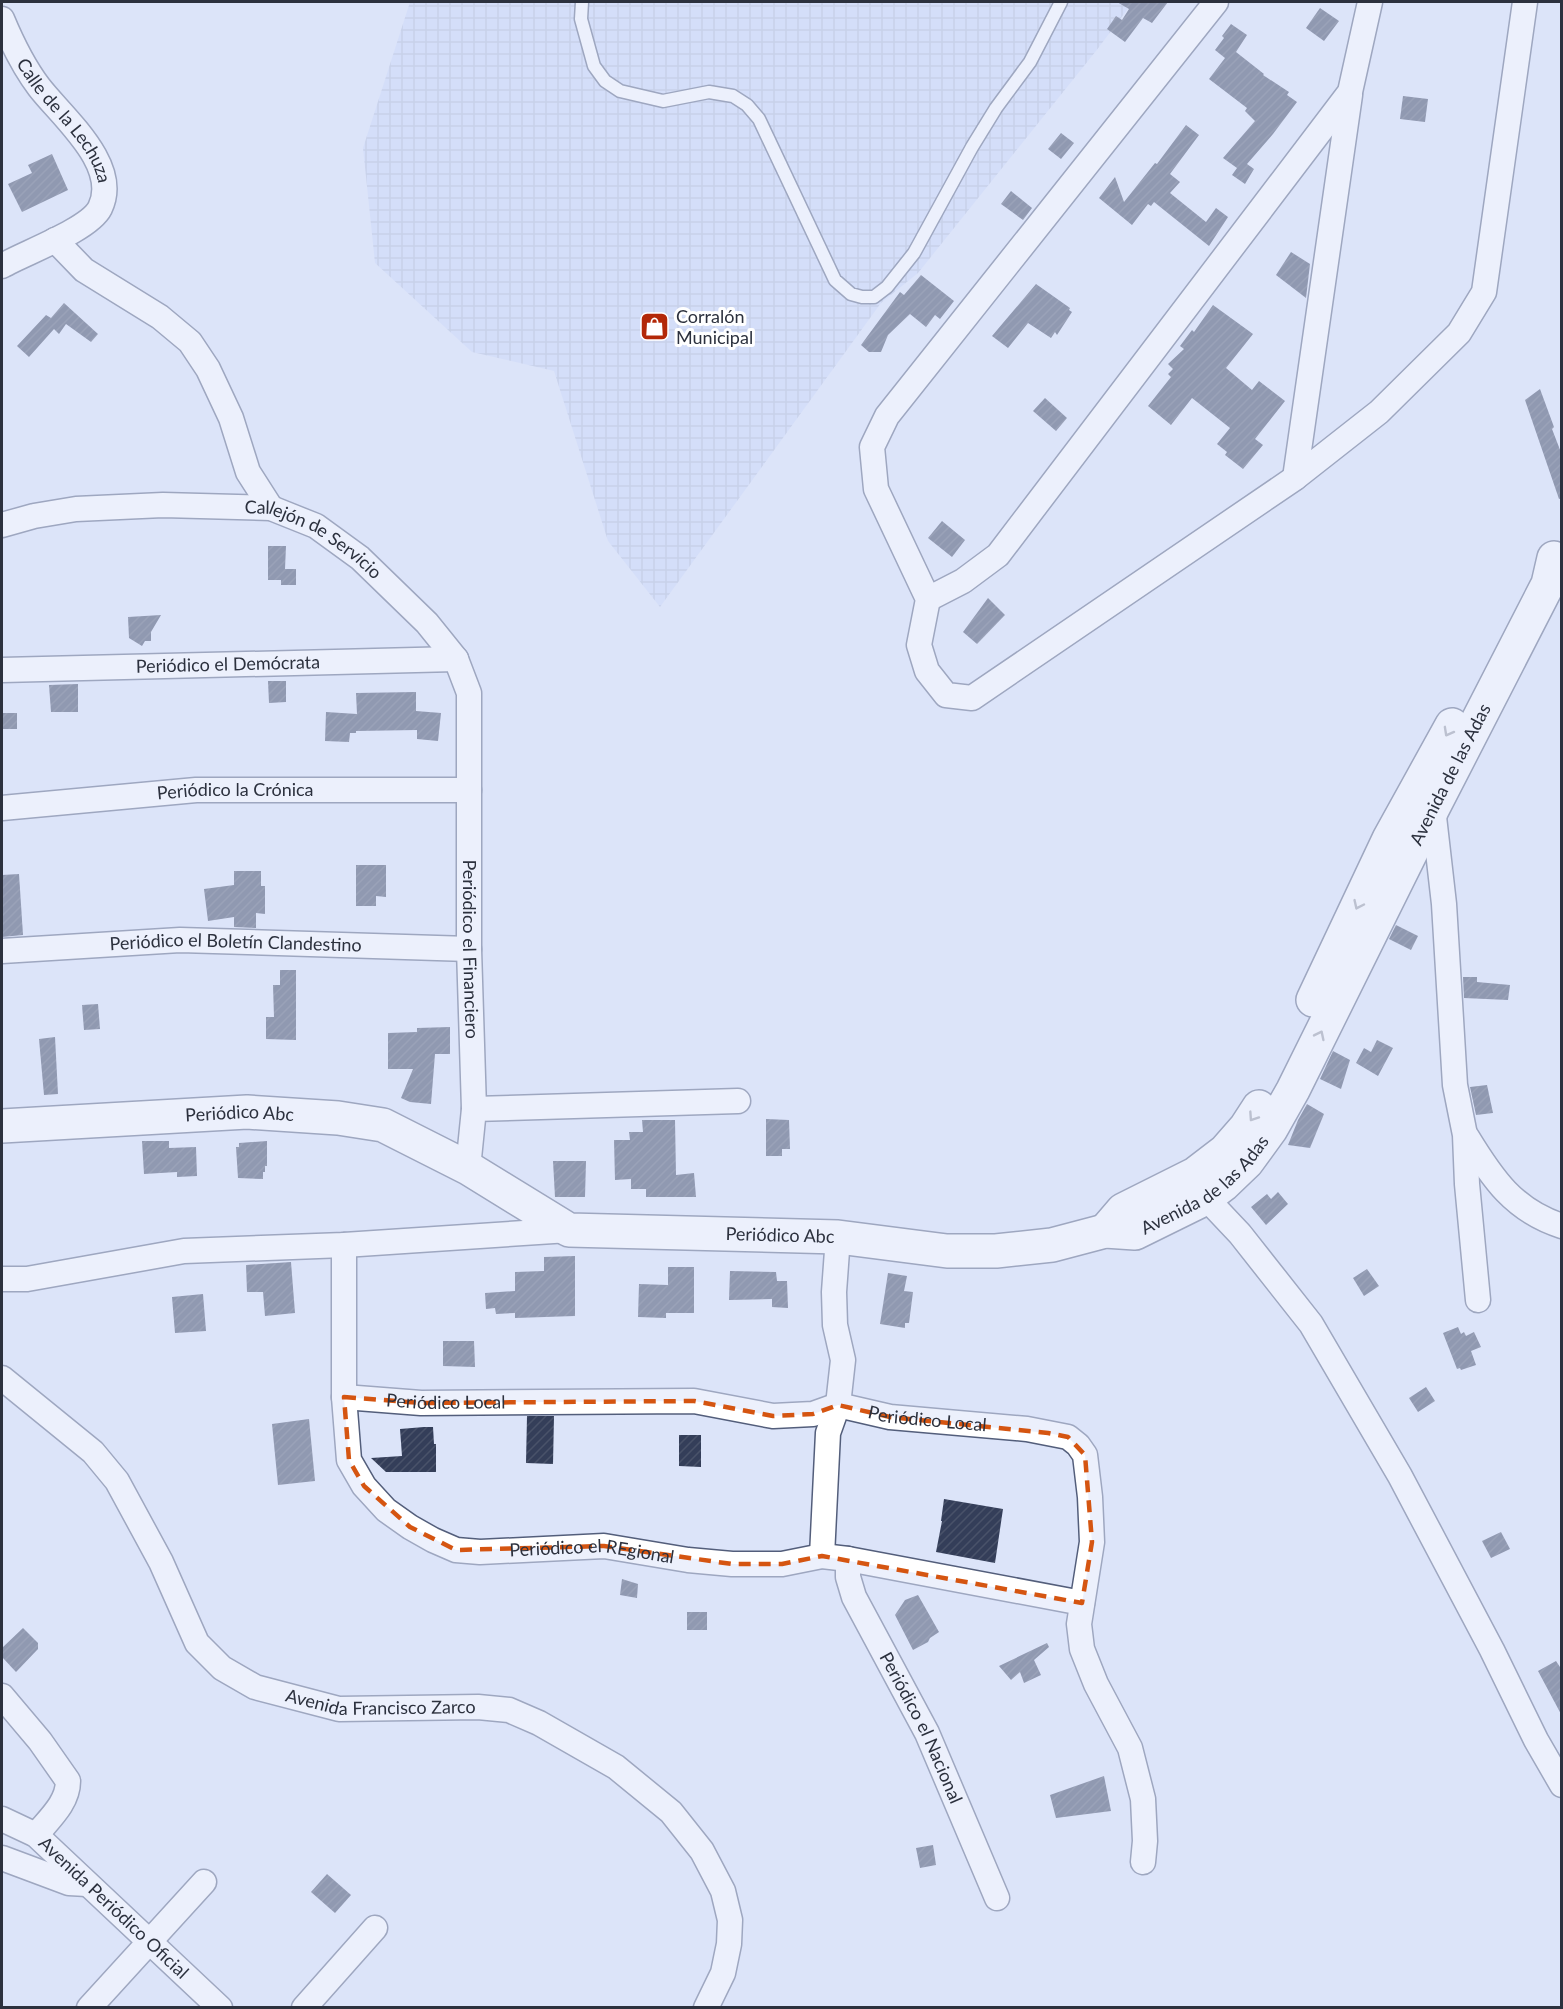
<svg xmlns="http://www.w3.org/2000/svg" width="1563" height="2009" font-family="Lato,sans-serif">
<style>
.industrial{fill:url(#industrial-grid)}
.building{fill:url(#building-hatch)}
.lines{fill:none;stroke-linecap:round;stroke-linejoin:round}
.lane-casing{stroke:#535e7b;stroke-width:15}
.street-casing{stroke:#535e7b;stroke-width:27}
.secondary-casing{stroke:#535e7b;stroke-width:36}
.lane{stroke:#fff;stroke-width:12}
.street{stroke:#fff;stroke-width:24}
.secondary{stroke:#fff;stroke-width:33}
.oneway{stroke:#96989e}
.marked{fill:none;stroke:#d55511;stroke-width:4.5;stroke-dasharray:12 8;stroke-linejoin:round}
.labels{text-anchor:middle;stroke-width:6;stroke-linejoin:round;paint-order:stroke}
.street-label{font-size:18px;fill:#2c313e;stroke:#fff}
.poi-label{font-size:18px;fill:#2c313e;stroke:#fff;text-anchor:start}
</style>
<defs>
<pattern id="industrial-grid" width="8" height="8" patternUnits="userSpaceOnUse" patternTransform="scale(1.5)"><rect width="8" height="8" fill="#cbd8f9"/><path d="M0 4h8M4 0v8" fill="none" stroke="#aebad6"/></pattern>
<pattern id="building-hatch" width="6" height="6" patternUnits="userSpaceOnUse" patternTransform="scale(1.5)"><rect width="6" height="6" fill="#343e59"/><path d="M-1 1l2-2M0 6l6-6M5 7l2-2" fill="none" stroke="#495269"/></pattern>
</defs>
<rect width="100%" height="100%" fill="#dce4f9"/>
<path class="industrial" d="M410 2H1133L1096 51 918 273 881 303 660 607 608 541 554 371 472 352 375 263 363 148Z"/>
<g class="building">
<path d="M1117 2H1168L1152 23 1143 18 1125 42 1107 29 1116 16 1122 20 1129 9Z"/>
<path d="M1320 8 1339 21 1324 41 1306 28Z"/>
<path d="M1231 24 1247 35 1236 52 1264 74 1263 75 1289 92 1287 95 1297 102 1273 134 1247 164 1254 169 1245 184 1232 175 1237 168 1223 158 1255 121 1245 111 1247 108 1209 79 1225 58 1215 50 1224 38 1222 36Z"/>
<path d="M1403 96 1428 99 1425 122 1400 119Z"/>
<path d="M1186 125 1199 135 1170 174 1180 182 1170 193 1206 222 1216 208 1228 217 1209 246 1154 202 1151 206 1148 204 1132 225 1099 198 1115 177 1124 202 1155 163 1157 164Z"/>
<path d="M1061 133 1074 143 1061 159 1048 149Z"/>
<path d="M52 154 68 190 22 212 8 184 32 173 28 165Z"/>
<path d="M1011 191 1032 208 1023 220 1001 204Z"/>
<path d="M1291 252 1310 264 1306 298 1276 275Z"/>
<path d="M921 275 954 301 940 319 935 315 926 327 910 314 888 335 881 352H869L861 345 900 292 904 295Z"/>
<path d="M1036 284 1070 308 1069 310 1072 312 1057 335 1055 332 1051 338 1028 323 1008 348 992 336Z"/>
<path d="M64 303 98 334 91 342 66 324 59 334 54 329 29 357 17 346 46 315 51 318Z"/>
<path d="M1213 305 1253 334 1226 368 1252 390 1259 381 1285 401 1255 439 1263 445 1243 469 1225 455 1227 452 1217 444 1230 428 1192 398 1171 425 1148 406 1171 377 1168 374 1173 369 1168 364 1184 349 1180 346 1192 330 1194 332Z"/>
<path d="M1540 389 1554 427 1552 429 1562 455V498L1559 499 1525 400Z"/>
<path d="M1045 398 1067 418 1056 431 1033 411Z"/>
<path d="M942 521 965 540 952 557 928 538Z"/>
<path d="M268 546H286L285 569H296V585H281V580H268Z"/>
<path d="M988 598 1005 615 977 644 963 632Z"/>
<path d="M161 615 151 632V641H145L142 646 129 638 128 617Z"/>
<path d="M268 681H286V702L269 703Z"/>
<path d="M78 684V712H51L49 685Z"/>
<path d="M416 692V711L441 713 438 741 417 739V730L356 731V733H350L349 742 325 741 326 712 357 714 356 693Z"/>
<rect x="2" y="713" width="15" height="16"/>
<path d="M356 865H386V897L376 896V906H356Z"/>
<path d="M234 871H261V886H265V914L256 913V928L234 927V917L208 921 204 889 234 885Z"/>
<path d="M19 874 23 935 2 937V875Z"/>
<path d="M1396 925 1418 936 1411 950 1389 939Z"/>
<path d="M280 970H296V1040L266 1039V1017H274L273 985H280Z"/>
<path d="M1463 977H1477V982L1510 985 1508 1000 1464 998Z"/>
<path d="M98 1004 100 1029 84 1030 82 1005Z"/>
<path d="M450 1027V1054H435L431 1104 410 1102 401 1098 413 1069H388V1033L417 1032V1028Z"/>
<path d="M55 1037 58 1094 44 1095 39 1039Z"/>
<path d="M1377 1040 1393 1048 1378 1076 1356 1063 1364 1048 1371 1052Z"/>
<path d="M1333 1051 1350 1060 1341 1089 1320 1079Z"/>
<path d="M1487 1085 1493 1113 1476 1115 1470 1087Z"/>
<path d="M1307 1104 1324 1114 1310 1148 1288 1145 1298 1120Z"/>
<path d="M766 1119 789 1120 790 1149H782V1156H766Z"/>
<path d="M642 1120H675L676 1175 694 1173 696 1197H646V1189H631V1179L615 1180 614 1140H630L629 1132H643Z"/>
<path d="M142 1141H169V1148L196 1147 197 1176 177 1177V1172L144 1174Z"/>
<path d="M267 1141V1166H265V1172H263V1179L238 1178 236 1147H239V1143Z"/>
<path d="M553 1161H586L585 1197H555Z"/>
<path d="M1278 1192 1288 1204 1266 1225 1251 1207 1267 1194 1271 1199Z"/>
<path d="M575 1256V1316L515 1318V1313L496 1314 495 1308 486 1309 485 1293 515 1291V1272L544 1271V1257Z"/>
<path d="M291 1262 295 1313 265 1316 263 1292H247L246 1265Z"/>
<path d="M668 1267H694V1313H666V1318L638 1317 639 1284 668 1285Z"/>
<path d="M1367 1269 1379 1286 1364 1296 1353 1278Z"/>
<path d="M730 1271 776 1272 777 1281H787L788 1308 772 1307V1299L729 1300Z"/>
<path d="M888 1273 907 1276 904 1291 913 1292 909 1323H905V1328L880 1324Z"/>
<path d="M203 1294 206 1331 175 1333 172 1297Z"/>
<path d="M1458 1327 1461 1334 1464 1332 1466 1336 1474 1332 1481 1347 1471 1351 1476 1365 1461 1370 1460 1368 1457 1369 1443 1333Z"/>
<path d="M443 1341H474L475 1367 443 1366Z"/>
<path d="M1426 1387 1435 1401 1418 1412 1409 1398Z"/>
<path d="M527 1416H554L553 1464 526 1463Z"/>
<path d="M309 1419 315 1481 278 1485 272 1424Z"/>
<path d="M424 1427H433L434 1444H436V1472H386L371 1458 402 1456 400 1429Z"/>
<path d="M679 1435H701V1467L679 1466Z"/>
<path d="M944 1499 1003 1509 995 1563 936 1552 942 1521H941Z"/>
<path d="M1501 1532 1510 1549 1491 1558 1482 1541Z"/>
<path d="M622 1579 638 1584 637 1598 620 1595Z"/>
<path d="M918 1595 939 1632 930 1638 928 1642 913 1650 895 1615 905 1600Z"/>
<rect x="687" y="1612" width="20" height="18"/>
<path d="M23 1628 38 1643V1649L16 1672 2 1657V1648Z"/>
<path d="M1047 1643 1049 1647 1034 1660 1041 1675 1024 1683 1020 1672 1011 1680 999 1666Z"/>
<path d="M1556 1661 1562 1670V1716L1538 1671Z"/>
<path d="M1104 1776 1111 1811 1056 1818 1050 1795Z"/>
<path d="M933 1845 936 1865 920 1868 916 1848Z"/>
<path d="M327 1874 351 1895 335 1913 311 1892Z"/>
</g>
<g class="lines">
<defs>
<path id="lane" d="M582 2 581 19 594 66 605 81 620 91 663 101 709 92 733 96 747 105 759 119 835 280 851 294 862 297H874L887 287 914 253 972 147 996 108 1030 62 1061 2"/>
<g id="street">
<path d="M1216 2 887 416 872 447 876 489 928 599 919 645 927 671 946 695 972 698 1295 478 1379 412 1459 333 1484 292 1525 2"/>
<path id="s1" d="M2 19C12 43 23 66 39 87 62 117 121 165 100 208 89 230 24 253 2 266"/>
<path d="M55 240 84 270 160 317 190 342 208 369 231 418 248 472 271 508"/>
<path d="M1295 478 1350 95"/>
<path id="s2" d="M2 525 34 516 76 509 163 505 271 508 316 526 360 558 427 623 456 659 469 693V949L474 1109"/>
<path d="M928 599 963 581 998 555 1350 92 1370 2"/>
<path id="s3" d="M2 670 456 659"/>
<path id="s4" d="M2 808 196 790H469"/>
<path d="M1433 808 1444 904 1455 1085 1465 1135 1467 1184 1478 1300"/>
<path id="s5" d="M2 951 180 940 469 949"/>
<path d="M1467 1137C1492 1178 1514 1211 1562 1226"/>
<path d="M468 1168 474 1109 738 1101"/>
<path d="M1206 1198 1240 1234 1311 1324 1400 1476 1492 1650 1536 1740 1562 1785"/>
<path id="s6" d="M344 1245V1397L349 1460 364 1486 386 1510 410 1527 433 1540 456 1550 480 1552 604 1546 688 1560 732 1564H782L822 1556 848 1559 1082 1603"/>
<path d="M2 1279H27L184 1251 344 1245 569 1230"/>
<path id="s7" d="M2 1378 93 1452 117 1481 161 1562 197 1643 222 1668 255 1687 339 1709 478 1707 509 1710 539 1723 616 1767 671 1812 702 1851 723 1891 730 1920 729 1944 723 1973 706 2008"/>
<path id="s8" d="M344 1397 421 1403 694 1401 773 1416 813 1414 838 1405 890 1417 1027 1429 1068 1437 1078 1445 1085 1455 1090 1497 1092 1542 1079 1624 1082 1649 1096 1684 1130 1748 1143 1799 1145 1841 1143 1862"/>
<path d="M822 1556 828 1433 838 1405 843 1360 835 1325 834 1292 838 1237"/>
<path id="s9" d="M848 1559V1577L854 1597 927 1733 997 1898"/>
<path d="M2 1696 40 1741 68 1781C68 1803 49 1819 36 1835"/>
<path id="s10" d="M2 1819 36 1835 220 2008"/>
<path d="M2 1858 69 1883 87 1884"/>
<path d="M89 2008 204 1882"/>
<path d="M304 2008 375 1928"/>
</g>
<g id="secondary">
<path d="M1313 1000 1389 839 1452 725"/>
<path id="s11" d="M2 1126 247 1112 338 1118 383 1125 468 1168 569 1230 838 1237 947 1251H996L1052 1245 1105 1231 1135 1233 1206 1198 1223 1185 1247 1162 1271 1129 1293 1090 1433 808 1548 584 1554 558"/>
<path d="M1105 1231 1123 1210 1195 1174 1225 1151 1246 1127 1259 1107"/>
</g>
</defs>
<use href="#lane" class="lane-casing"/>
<use href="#street" class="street-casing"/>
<use href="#secondary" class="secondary-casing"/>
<use href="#lane" class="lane"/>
<use href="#street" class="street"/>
<use href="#secondary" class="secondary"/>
</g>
<defs><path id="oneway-chevron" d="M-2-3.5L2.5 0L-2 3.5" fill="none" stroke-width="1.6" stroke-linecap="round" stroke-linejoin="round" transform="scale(1.5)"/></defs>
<g class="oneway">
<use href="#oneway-chevron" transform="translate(1448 732) rotate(119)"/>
<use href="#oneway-chevron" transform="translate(1358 905) rotate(115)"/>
<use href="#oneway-chevron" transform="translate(1320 1035) rotate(-64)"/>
<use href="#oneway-chevron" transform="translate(1253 1117) rotate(124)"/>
</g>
<path d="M0 0H1563V2009H0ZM344 1397 421 1403 694 1401 773 1416 813 1414 838 1405 890 1417 1048 1433 1068 1437 1085 1455 1092 1542 1082 1603 822 1556 782 1564H732L604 1546 456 1550 410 1527 364 1486 349 1460Z" fill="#dce4f9" fill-opacity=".55" fill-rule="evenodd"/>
<path class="marked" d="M344 1397 421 1403 694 1401 773 1416 813 1414 838 1405 890 1417 1048 1433 1068 1437 1085 1455 1092 1542 1082 1603 822 1556 782 1564H732L604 1546 456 1550 410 1527 364 1486 349 1460Z"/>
<defs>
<symbol id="shop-square" viewBox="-11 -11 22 22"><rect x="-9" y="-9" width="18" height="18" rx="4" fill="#b32808" stroke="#fff"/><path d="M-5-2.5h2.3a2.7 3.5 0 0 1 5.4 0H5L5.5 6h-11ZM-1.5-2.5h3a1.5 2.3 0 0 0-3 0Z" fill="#fff"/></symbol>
</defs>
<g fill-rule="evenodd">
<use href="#shop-square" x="638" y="310" width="33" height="33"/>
</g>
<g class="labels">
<g class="street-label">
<text dy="6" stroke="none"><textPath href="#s1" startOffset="120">Calle de la Lechuza</textPath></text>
<text dy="6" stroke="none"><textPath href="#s2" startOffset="322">Callejón de Servicio</textPath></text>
<text dy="6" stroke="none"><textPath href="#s3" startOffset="226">Periódico el Demócrata</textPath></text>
<text dy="6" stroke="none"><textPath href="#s11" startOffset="1737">Avenida de las Adas</textPath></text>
<text dy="6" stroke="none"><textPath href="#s4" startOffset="234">Periódico la Crónica</textPath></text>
<text dy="6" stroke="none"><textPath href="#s5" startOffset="234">Periódico el Boletín Clandestino</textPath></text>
<text dy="6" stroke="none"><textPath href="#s2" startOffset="806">Periódico el Financiero</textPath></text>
<text dy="6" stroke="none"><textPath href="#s11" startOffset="238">Periódico Abc</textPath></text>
<text dy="6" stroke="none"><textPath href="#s11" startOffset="1251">Avenida de las Adas</textPath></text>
<text dy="6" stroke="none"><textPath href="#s11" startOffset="807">Periódico Abc</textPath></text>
<text dy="6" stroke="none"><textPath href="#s8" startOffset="102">Periódico Local</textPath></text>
<text dy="6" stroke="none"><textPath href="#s8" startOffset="588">Periódico Local</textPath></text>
<text dy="6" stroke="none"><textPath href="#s6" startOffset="495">Periódico el REgional</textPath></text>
<text dy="6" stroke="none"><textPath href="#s7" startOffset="537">Avenida Francisco Zarco</textPath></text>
<text dy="6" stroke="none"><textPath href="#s9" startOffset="186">Periódico el Nacional</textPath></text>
<text dy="6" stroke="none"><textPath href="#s10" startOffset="144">Avenida Periódico Oficial</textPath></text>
</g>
<g class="poi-label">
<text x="676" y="323">Corralón<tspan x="676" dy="21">Municipal</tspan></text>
</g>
</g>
<rect width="1563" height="2009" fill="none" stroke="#2c313e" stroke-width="6"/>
</svg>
